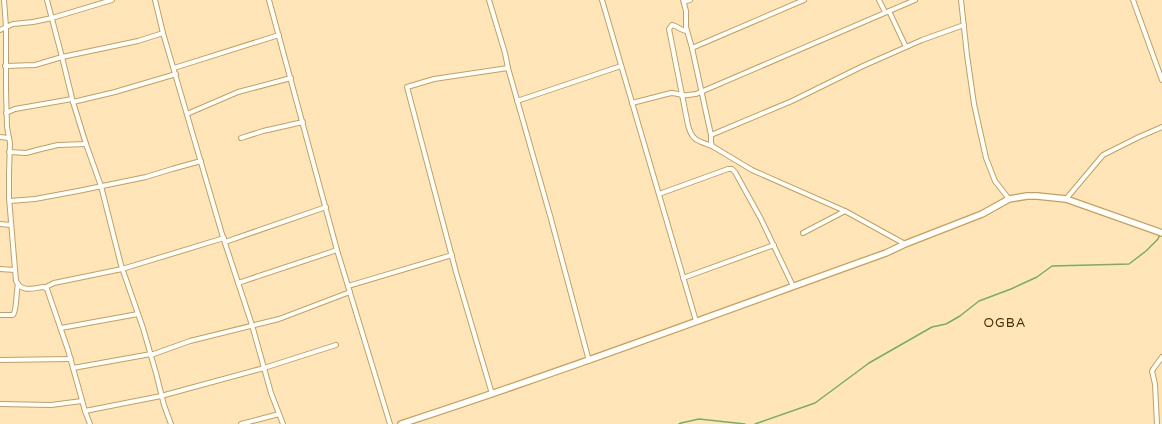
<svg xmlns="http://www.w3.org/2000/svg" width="1162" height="424" font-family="'Varela Round',sans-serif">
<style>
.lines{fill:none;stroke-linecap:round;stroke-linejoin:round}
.stream{stroke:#72b067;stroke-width:1.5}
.minor-casing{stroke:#c99f52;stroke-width:6}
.tertiary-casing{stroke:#c99f52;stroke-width:8}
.minor{stroke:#fff;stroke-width:4}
.tertiary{stroke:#fff;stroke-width:5.5}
.labels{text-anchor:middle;stroke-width:4;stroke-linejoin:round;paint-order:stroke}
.quarter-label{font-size:13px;letter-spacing:1px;fill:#463104;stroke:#ffe5b8}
</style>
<rect width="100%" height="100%" fill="#ffe5b8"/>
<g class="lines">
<g class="stream">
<path d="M679 424 681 423 699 419 745 424"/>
<path d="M755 424 815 403 869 363 932 327 946 324 960 316 979 301 1011 289 1037 277 1052 266 1129 264 1146 251 1158 239 1160 234"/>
</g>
<defs>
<g id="minor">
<path d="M4 0 6 27 13 24 33 22 52 18 112 0"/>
<path d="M47 0 62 57 73 102 86 144 101 186 121 265 143 328 156 373 164 405 171 424"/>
<path d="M155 0 163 33 222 234 252 325 271 393 283 424"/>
<path d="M269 0 337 250 390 424"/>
<path d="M489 0 505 53 508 68 551 219 589 361"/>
<path d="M602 0 696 321"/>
<path d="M683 0 686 11V27L692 48 704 103 711 135V142L712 146 752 170 845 211 905 244"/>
<path d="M879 0 885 12"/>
<path d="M961 0 967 55 974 104 986 158 995 181 1009 199"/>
<path d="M1133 0 1162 80"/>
<path d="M684 2 690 0"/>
<path d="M889 11 906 47"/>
<path d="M0 30 6 27V90L7 127 10 143 9 173V198L16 281C22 293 33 288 44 287L47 289 68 350 85 411 90 424"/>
<path d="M687 31C681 31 678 26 672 25L669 29 688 125C692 141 698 141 712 146"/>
<path d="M692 48 804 0"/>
<path d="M5 66 35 65 62 57 138 41 163 33"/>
<path d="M174 68 279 35"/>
<path d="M517 101 621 66"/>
<path d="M73 102 115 92 176 74"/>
<path d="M632 103 671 93C675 93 677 94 682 95 686 96 691 94 696 94L915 0"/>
<path d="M6 113 15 109 72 99"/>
<path d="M187 114 238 92 291 78"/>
<path d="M711 135 792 101 863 66 922 40 964 25"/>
<path d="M0 137 9 138"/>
<path d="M241 138 263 131 303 122"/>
<path d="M9 152 26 153 41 149 58 145 86 144"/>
<path d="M659 194 728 169H732L735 172 761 219 793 286"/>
<path d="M1066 199 1103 155 1139 137 1162 127"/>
<path d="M10 201 35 199 78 191 146 177 172 169 201 161"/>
<path d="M0 224 11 225"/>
<path d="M803 233 845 211"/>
<path d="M225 242 326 207"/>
<path d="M0 269 15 270"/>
<path d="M683 278 774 245"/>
<path d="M238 283 337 250"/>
<path d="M348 286 452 255"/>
<path d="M46 287 54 283 122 269 224 238"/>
<path d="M0 315H13C17 310 16 292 18 284"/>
<path d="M61 328 138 314"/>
<path d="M151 355 190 341 279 319 350 292"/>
<path d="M0 360 71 359"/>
<path d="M73 368 151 354"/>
<path d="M492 394 456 272 407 87 434 79 508 68"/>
<path d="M0 404 51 405 82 401"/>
<path d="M85 411 161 396 264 368 336 345"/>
<path d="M241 424 279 414"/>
<path d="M1157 424 1155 384 1152 371 1154 368 1162 357"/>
</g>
<path id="tertiary" d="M401 424C564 371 724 311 886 253L905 244 982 214 1009 199 1027 196H1037L1066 199 1162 233"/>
</defs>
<use href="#minor" class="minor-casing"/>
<use href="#tertiary" class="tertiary-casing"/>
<use href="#minor" class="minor"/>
<use href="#tertiary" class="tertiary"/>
</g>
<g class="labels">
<g class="quarter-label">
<text x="1005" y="327">OGBA</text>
</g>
</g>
</svg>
